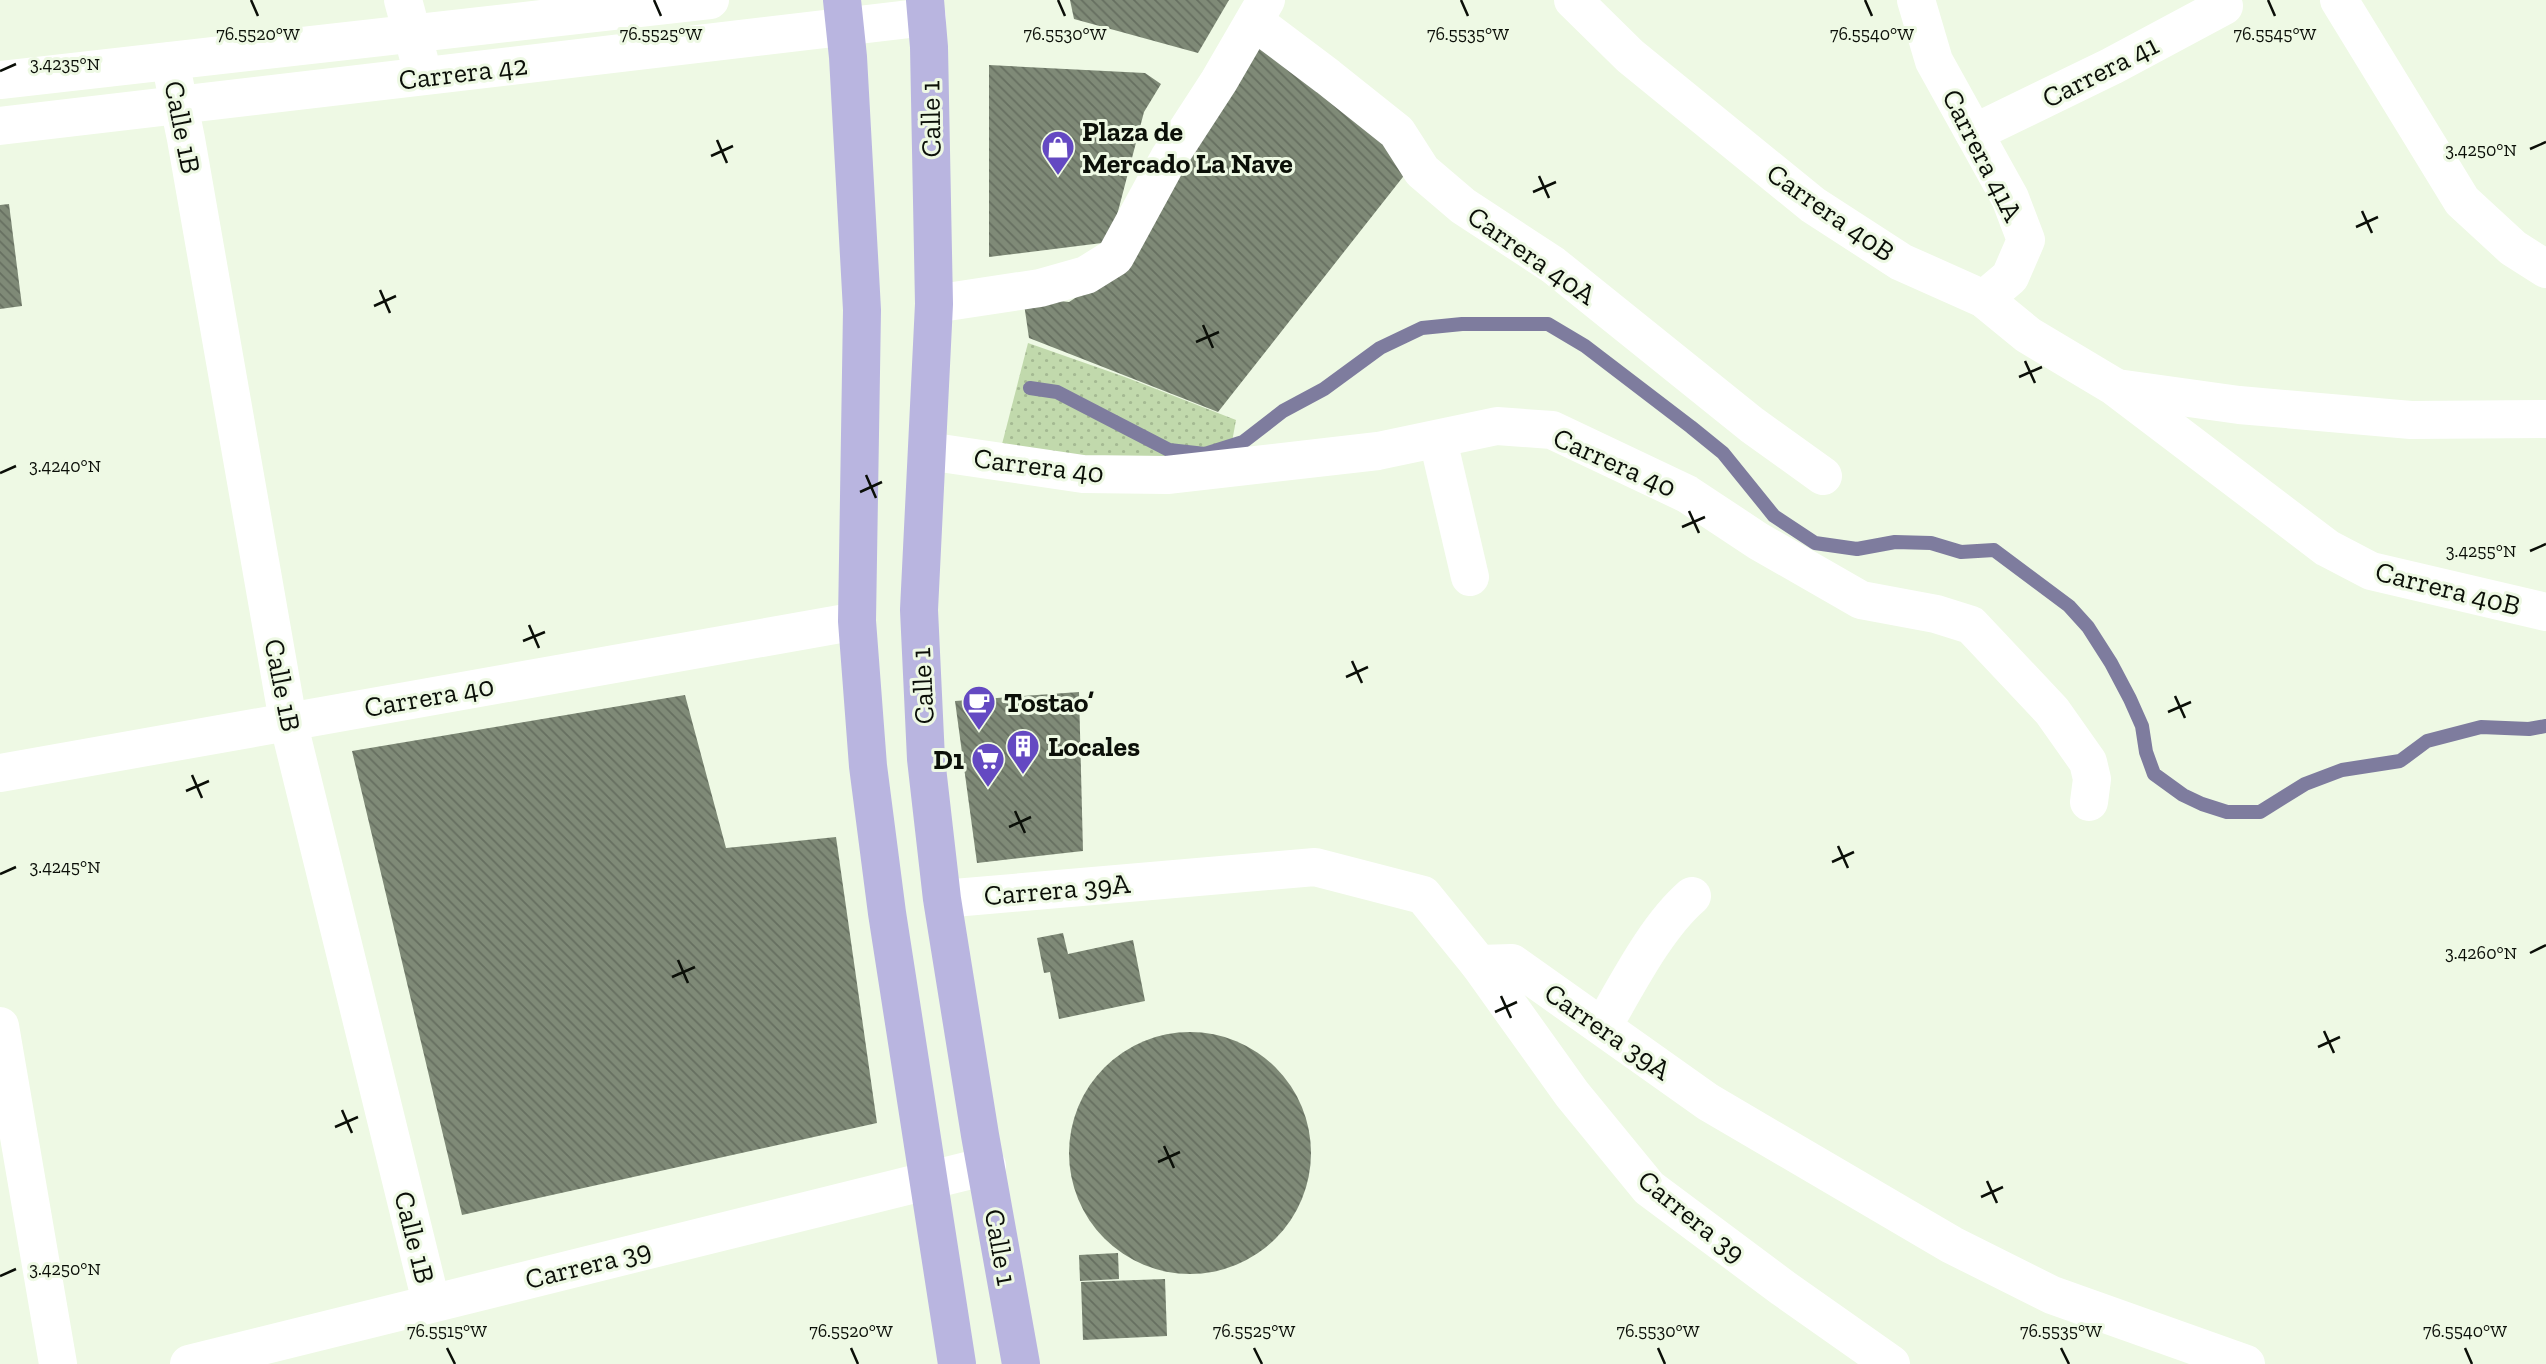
<svg xmlns="http://www.w3.org/2000/svg" width="2546" height="1364" font-family="'Zilla Slab',serif">
<style>
.park{fill:url(#park-dots)}
.lines{fill:none;stroke-linecap:round;stroke-linejoin:round}
.stream{stroke:#7e7c9e;stroke-width:14}
.building{fill:url(#building-back-hatch)}
.minor{stroke:#fff;stroke-width:38}
.major{stroke:#b9b5e0;stroke-width:38}
.ticks{fill:none;stroke:#0b0f08;stroke-width:2.5}
.labels{text-anchor:middle;stroke-width:6;stroke-linejoin:round;paint-order:stroke}
.street-label{font-size:28px;fill:#0b0f08;stroke:#eef9e4}
.poi-label{font-size:28px;font-weight:bold;fill:#0b0f08;stroke:#eef9e4;text-anchor:start}
.ticks-label{font-size:18px;text-anchor:middle;fill:#0b0f08;stroke:#eef9e4;stroke-width:6;stroke-linejoin:round;paint-order:stroke}
</style>
<defs>
<pattern id="park-dots" width="8" height="8" patternUnits="userSpaceOnUse" patternTransform="scale(1.75)"><rect width="8" height="8" fill="#c1d9ac"/><path d="M2 2h.1M6 6h.1" fill="none" stroke="#a4b992" stroke-width="1.8" stroke-linecap="round"/></pattern>
<pattern id="building-back-hatch" width="6" height="6" patternUnits="userSpaceOnUse" patternTransform="scale(1.75)"><rect width="6" height="6" fill="#7f8a77"/><path d="M-1 5l2 2M0 0l6 6M5-1l2 2" fill="none" stroke="#666f60"/></pattern>
</defs>
<rect width="100%" height="100%" fill="#eef9e4"/>
<path class="park" d="M1028 343 1125 377 1236 420 1228 464 1000 452Z"/>
<g class="lines">
<path class="stream" d="M1030 388 1057 392 1169 450 1205 454 1243 442 1283 411 1324 389 1380 348 1422 328 1462 324H1548L1585 346 1691 427 1723 453 1774 516 1815 543 1857 549 1895 542 1931 543 1961 552 1994 550 2069 606 2088 627 2111 663 2130 699 2142 726 2146 752 2154 774 2183 795 2202 804 2227 812H2260L2305 784 2342 770 2400 761 2427 741 2481 727 2529 729 2546 726"/>
</g>
<g class="building">
<path d="M1070 0H1229L1198 53 1074 19Z"/>
<path d="M1262 34 1410 168 1218 412 1029 338 1023 297 1069 302 1123 267Z"/>
<path d="M989 65 1145 73 1161 84 1144 112 1110 242 989 257Z"/>
<path d="M9 204 22 306 0 309V205Z"/>
<path d="M1079 692 1083 851 977 863 955 701Z"/>
<path d="M685 695 726 848 836 837 877 1123 462 1215 352 751Z"/>
<path d="M1063 933 1068 954 1133 940 1145 1001 1059 1019 1050 972 1044 973 1037 938Z"/>
<circle cx="1190" cy="1153" r="121"/>
<path d="M1118 1253 1119 1279 1080 1281 1079 1255Z"/>
<path d="M1165 1279 1167 1336 1083 1340 1081 1282Z"/>
</g>
<g class="lines">
<g class="minor">
<path d="M403 0 419 59"/>
<path d="M1573 0 1630 56 1813 205 1901 262 1984 299 2028 335 2115 387 2327 548 2371 571 2546 612"/>
<path d="M1916 0 1934 61 2010 198 2026 240 2010 277 1984 299"/>
<path d="M2339 0 2462 201 2513 248 2546 269"/>
<path d="M1255 22 1328 77 1397 132 1422 171 1463 206 1553 265 1752 425 1823 476"/>
<path d="M170 61 186 139 288 721 431 1302"/>
<path d="M0 80 710 0"/>
<path d="M0 126 927 17"/>
<path d="M1974 133 2112 66 2224 6"/>
<path d="M934 304 1040 288 1086 275 1115 257 1169 158 1219 81 1266 0"/>
<path d="M2117 388 2239 405 2411 420 2546 419"/>
<path d="M1438 440 1470 577"/>
<path d="M927 451 1083 474 1167 475 1378 451 1497 426 1552 430 1687 494 1758 541 1861 600 1936 614 1971 625 2052 711 2088 762 2092 779 2089 802"/>
<path d="M0 773 857 621"/>
<path d="M942 899 1315 867 1423 895 1479 964 1512 963 1708 1102 1952 1245 2052 1295 2246 1364"/>
<path d="M1479 964 1572 1094 1649 1188 1783 1288 1891 1364"/>
<path d="M0 1026 58 1364"/>
<path d="M1603 1026C1627 985 1656 927 1692 896"/>
<path d="M189 1364 987 1166"/>
</g>
<g class="major">
<path d="M842 0 848 57 862 310 857 621 868 766 887 913 957 1364"/>
<path d="M925 0 929 47 934 304 919 610 926 759 942 899 980 1135 1021 1364"/>
</g>
</g>
<path class="ticks" d="M251 0 258 16M654 0 661 16M1058 0 1065 16M1461 0 1468 16M1865 0 1872 16M2268 0 2275 16M0 71 16 64M717 140 727 163M2530 149 2546 142M711 156 733 146M1539 176 1549 198M1533 192 1556 182M2362 211 2372 233M2356 227 2378 217M380 290 390 313M374 306 396 296M1203 325 1213 348M1196 342 1219 332M2025 361 2035 383M2019 377 2042 367M0 473 16 466M866 475 876 498M860 492 882 482M1689 511 1699 533M1682 527 1705 517M2530 551 2546 544M529 625 539 648M523 641 545 632M1352 661 1362 683M1346 677 1368 667M2175 696 2185 718M2168 712 2191 702M192 775 202 798M186 791 209 781M1015 811 1025 833M1009 827 1031 817M1838 846 1848 868M1832 862 1854 852M0 874 16 867M2530 953 2546 945M678 960 688 983M672 977 695 967M1501 996 1511 1018M1495 1012 1517 1002M2324 1031 2334 1053M2318 1047 2340 1037M342 1110 352 1133M335 1127 358 1117M1164 1146 1174 1168M1158 1162 1180 1152M1987 1181 1997 1203M1981 1197 2003 1187M0 1276 16 1269M447 1348 455 1364M851 1348 858 1364M1254 1348 1262 1364M1658 1348 1665 1364M2061 1348 2069 1364M2465 1348 2472 1364"/>
<defs>
<symbol id="shop-pin" viewBox="-11 -11 22 30"><path d="M0 17L-7.5 6A9.5 9.5 0 1 1 7.5 6Z" fill="#6449c2" stroke="#eef9e4"/><path d="M-5-2.5h2.3a2.7 3.5 0 0 1 5.4 0H5L5.5 6h-11ZM-1.5-2.5h3a1.5 2.3 0 0 0-3 0Z" fill="#fff"/></symbol>
<symbol id="cafe-pin" viewBox="-11 -11 22 30"><path d="M0 17L-7.5 6A9.5 9.5 0 1 1 7.5 6Z" fill="#6449c2" stroke="#eef9e4"/><path d="M-5.5-4.5H6V0H3Q3 3.5 0 3.5H-2.5Q-5.5 3.5-5.5 0ZM3-3.2v2h1.7v-2ZM-6 4.5H4V6H-6Z" fill="#fff"/></symbol>
<symbol id="building-pin" viewBox="-11 -11 22 30"><path d="M0 17L-7.5 6A9.5 9.5 0 1 1 7.5 6Z" fill="#6449c2" stroke="#eef9e4"/><path d="M-4-6H4V6H1V3H-1V6H-4ZM-2.5-4.3h1.7v1.8h-1.7ZM.8-4.3h1.7v1.8H.8ZM-2.5-1h1.7V.8h-1.7ZM.8-1h1.7V.8H.8Z" fill="#fff"/></symbol>
<symbol id="supermarket-pin" viewBox="-11 -11 22 30"><path d="M0 17L-7.5 6A9.5 9.5 0 1 1 7.5 6Z" fill="#6449c2" stroke="#eef9e4"/><path d="M-6-5.5h2.5l.6 2H6L4.5 2H-2.5L-4.4-4H-6ZM-1.5 3.2a1.3 1.3 0 1 0 .1 0ZM3 3.2a1.3 1.3 0 1 0 .1 0Z" fill="#fff"/></symbol>
</defs>
<g fill-rule="evenodd">
<use href="#shop-pin" x="1039" y="128" width="38" height="52"/>
<use href="#cafe-pin" x="960" y="683" width="38" height="52"/>
<use href="#building-pin" x="1004" y="727" width="38" height="52"/>
<use href="#supermarket-pin" x="969" y="740" width="38" height="52"/>
</g>
<g class="labels">
<g class="street-label">
<text transform="translate(2100 71) rotate(-27)" y="10">Carrera 41</text>
<text transform="translate(463 72) rotate(-7)" y="10">Carrera 42</text>
<text transform="translate(930 119) rotate(-91)" y="10">Calle 1</text>
<text transform="translate(183 127) rotate(79)" y="10">Calle 1B</text>
<text transform="translate(1983 155) rotate(63)" y="10">Carrera 41A</text>
<text transform="translate(1831 212) rotate(35)" y="10">Carrera 40B</text>
<text transform="translate(1532 255) rotate(35)" y="10">Carrera 40A</text>
<text transform="translate(1615 462) rotate(24)" y="10">Carrera 40</text>
<text transform="translate(1039 465) rotate(7)" y="10">Carrera 40</text>
<text transform="translate(2448 588) rotate(14)" y="10">Carrera 40B</text>
<text transform="translate(283 685) rotate(79)" y="10">Calle 1B</text>
<text transform="translate(922 686) rotate(-93)" y="10">Calle 1</text>
<text transform="translate(429 696) rotate(-10)" y="10">Carrera 40</text>
<text transform="translate(1057 889) rotate(-5)" y="10">Carrera 39A</text>
<text transform="translate(1608 1031) rotate(35)" y="10">Carrera 39A</text>
<text transform="translate(1692 1216) rotate(39)" y="10">Carrera 39</text>
<text transform="translate(415 1237) rotate(76)" y="10">Calle 1B</text>
<text transform="translate(1001 1247) rotate(80)" y="10">Calle 1</text>
<text transform="translate(588 1264) rotate(-14)" y="10">Carrera 39</text>
</g>
<g class="poi-label">
<text x="1082" y="141">Plaza de<tspan x="1082" dy="32">Mercado La Nave</tspan></text>
<text x="1004" y="712">Tostao’</text>
<text x="1048" y="756">Locales</text>
<text x="964" y="769" text-anchor="end">D1</text>
</g>
</g>
<g class="ticks-label">
<text x="258" y="40">76.5520°W</text>
<text x="661" y="40">76.5525°W</text>
<text x="1065" y="40">76.5530°W</text>
<text x="1468" y="40">76.5535°W</text>
<text x="1872" y="40">76.5540°W</text>
<text x="2275" y="40">76.5545°W</text>
<text x="65" y="70">3.4235°N</text>
<text x="2481" y="156">3.4250°N</text>
<text x="65" y="472">3.4240°N</text>
<text x="2481" y="557">3.4255°N</text>
<text x="65" y="873">3.4245°N</text>
<text x="2481" y="959">3.4260°N</text>
<text x="65" y="1275">3.4250°N</text>
<text x="447" y="1337">76.5515°W</text>
<text x="851" y="1337">76.5520°W</text>
<text x="1254" y="1337">76.5525°W</text>
<text x="1658" y="1337">76.5530°W</text>
<text x="2061" y="1337">76.5535°W</text>
<text x="2465" y="1337">76.5540°W</text>
</g>
</svg>
